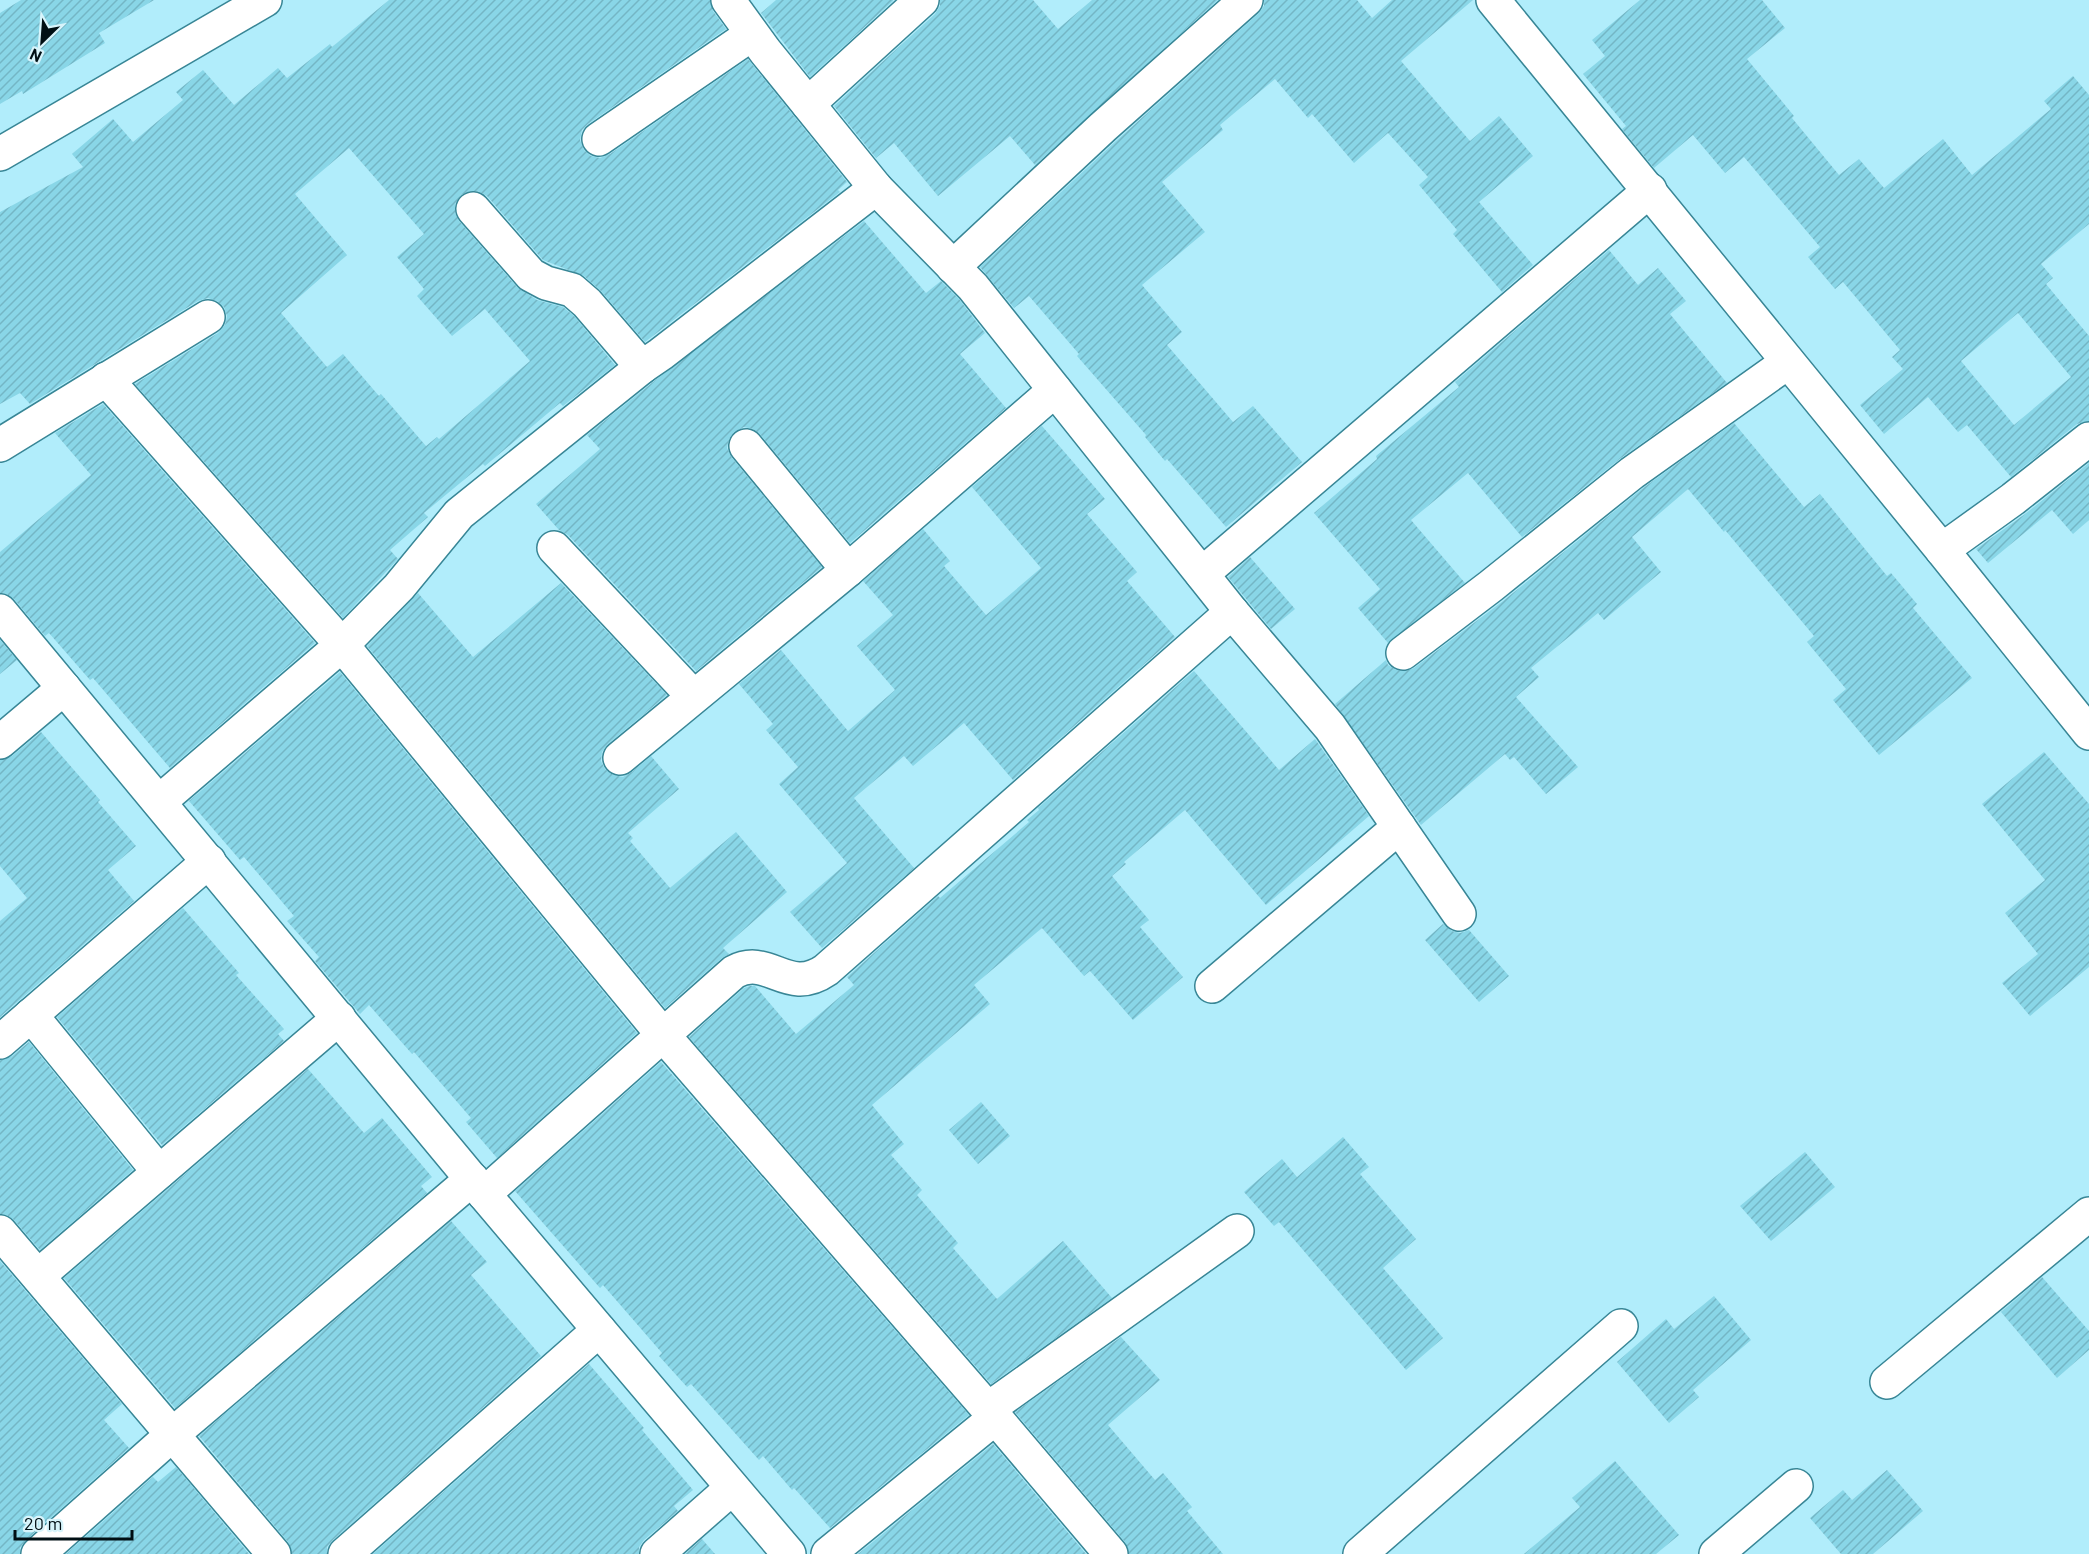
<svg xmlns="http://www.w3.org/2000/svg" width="2089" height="1554" font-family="Barlow,sans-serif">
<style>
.building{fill:url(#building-hatch);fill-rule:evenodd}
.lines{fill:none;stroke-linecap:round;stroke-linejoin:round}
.minor-casing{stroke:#388696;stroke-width:36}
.minor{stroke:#fff;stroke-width:33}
</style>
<defs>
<pattern id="building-hatch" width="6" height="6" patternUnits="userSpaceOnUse" patternTransform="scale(1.5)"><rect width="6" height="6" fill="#89d6e7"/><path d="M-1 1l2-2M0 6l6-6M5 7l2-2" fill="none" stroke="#74b6c5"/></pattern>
</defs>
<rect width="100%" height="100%" fill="#b1edfb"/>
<g class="building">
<path d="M21 0H154L99 33 105 43 23 94 22 91 0 104V13Z"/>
<path d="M389 0H710L713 11 726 29 588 124 582 130 580 140 584 150 591 156 600 158 610 154 748 59 847 182 838 190 840 192 645 342 601 291 584 276 543 260 487 196 478 191H470L461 195 455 204V213L459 221 517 287 537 300 563 307 574 316 615 365 563 406 560 403 485 466 483 464 424 513 428 517 390 550 398 559 343 618 135 384 218 333 225 325 227 316 224 307 217 301 208 298 198 301 30 404 20 393 0 404V212L83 167 72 154 113 119 133 142 183 100 176 92 203 70 234 105 278 68 287 78 330 44 332 47ZM349 148 424 234 397 257 424 289 417 296 452 336 485 309 530 361 439 439 437 437 426 446 381 394 379 396 343 354 327 367 281 313 347 255 295 194Z"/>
<path d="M776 0H893V1L810 77 761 13Z"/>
<path d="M940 0H1033L1058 29 1092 0H1218L1035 165 1010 136 938 196 894 143 876 158 834 106 935 14 940 6Z"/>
<path d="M1264 0H1357L1372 18 1392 0H1473L1401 61 1470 141 1499 116 1533 156 1479 202 1533 265 1502 292 1453 234 1457 230 1419 185 1428 177 1388 133 1354 163 1312 114 1308 118 1275 79 1220 125 1223 130 1162 182 1205 232 1142 285 1182 332 1167 345 1233 422 1253 406 1302 462 1226 527 1167 459 1165 461 1145 437 1146 435 1077 356 1079 354 1029 296 1014 308 980 267 1116 141 1258 14 1264 6Z"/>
<path d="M1640 0H1762L1785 28 1747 59 1794 116 1792 118 1839 175 1859 159 1884 188 1943 139 1972 175 2051 109 2044 101 2073 76 2089 95V224L2041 264 2053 278 2046 284 2089 336V421L2077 424 2011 477 1967 425 1958 432 1928 397 1884 434 1860 405 1903 369 1892 357 1900 350 1843 282 1835 289 1808 257 1820 247 1744 157 1725 173 1693 135 1654 168 1622 129 1626 126 1583 74 1605 56 1592 40ZM2018 313 2071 377 2014 425 1961 361Z"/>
<path d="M864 221 926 293 941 281 959 299 985 333 960 354 1006 408 850 543 760 434 753 429 744 427 734 432 729 439 727 448 732 458 822 567 696 671 568 535 559 530 536 504 600 449 587 435 653 382Z"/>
<path d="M1609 250 1638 285 1658 268 1686 301 1670 314 1727 383 1621 458 1522 537 1468 473 1411 520 1465 583 1388 643 1358 608 1380 589 1314 513 1377 459 1376 456 1459 387 1455 382Z"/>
<path d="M103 404 315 643 170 768 93 678 90 680 49 633 45 636 14 599 7 594 0 593V552L91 475 55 433Z"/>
<path d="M1734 423 1804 507 1820 494 1887 576 1891 573 1917 604 1913 608 1972 678 1879 755 1833 700 1846 689 1807 642 1814 636 1725 530 1724 532 1688 489 1632 537 1661 572 1604 620 1598 613 1531 668 1539 677 1516 697 1578 767 1546 794 1514 757 1510 760 1505 754 1421 825 1335 704 1386 660 1388 665 1396 670 1406 671 1414 668 1503 601 1643 488Z"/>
<path d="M1042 426 1105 499 1087 514 1137 572 1127 581 1175 637 1013 780 964 723 913 766 904 756 854 798 914 868 822 948 790 912 847 863 779 784 798 767 766 730 773 724 739 684 781 650 848 731 895 690 857 646 893 615 863 581 923 529 950 561 944 566 986 615 1041 568 972 487Z"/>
<path d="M2089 463V520L2073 534 2052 510 1988 563 1976 549 2025 514Z"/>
<path d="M1250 557 1295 609 1271 629 1228 577Z"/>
<path d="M561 583 667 695 608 744 602 752 601 761 605 769 613 775 623 777 632 772 651 756 679 789 628 833 633 838 630 841 670 888 736 832 787 892 723 948 729 954 722 958 665 1008 367 646 418 593 473 657Z"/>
<path d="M0 640 17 660 0 674Z"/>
<path d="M1194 671 1279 770 1315 739 1369 816 1266 905 1185 810 1124 862 1126 864 1112 876 1149 920 1140 927 1183 977 1133 1020 1090 971 1084 976 1042 928 974 985 990 1004 872 1105 904 1144 891 1155 922 1190 917 1195 958 1243 953 1248 997 1299 1063 1241 1112 1298 991 1384 689 1037 744 988 750 986H755L796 1034 854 985 847 977 938 896 940 898 1029 822 1027 820 1039 810 1038 808Z"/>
<path d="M340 672 637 1033 497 1158 466 1122 471 1118 414 1052 412 1054 369 1005 360 1014 315 961 319 957 287 921 294 916 244 857 240 860 189 801Z"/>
<path d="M41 732 100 800 98 802 136 846 108 870 134 901 0 1017V921L27 898 0 866V760L12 756Z"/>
<path d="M2044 752 2089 804V967L2030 1016 2002 983 2038 954 2005 913 2045 880 1982 804Z"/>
<path d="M183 908 239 973 236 975 284 1029 278 1034 284 1041 162 1145 57 1017Z"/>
<path d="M1443 924 1452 931 1460 933 1469 930 1509 976 1479 1002 1425 940Z"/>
<path d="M29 1042 133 1170 40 1250 14 1220 7 1215 0 1214V1060L12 1056Z"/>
<path d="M661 1062 969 1415 830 1528 794 1488 792 1490 763 1456 759 1460 691 1384 687 1387 659 1356 662 1353 603 1285 600 1288 515 1191Z"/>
<path d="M308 1069 364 1133 382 1118 432 1177 421 1186 427 1193 175 1408 64 1278Z"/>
<path d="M981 1102 1010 1136 978 1164 949 1130Z"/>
<path d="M1343 1137 1369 1167 1360 1174 1416 1239 1383 1268 1443 1338 1406 1370 1279 1222 1274 1226 1244 1192 1282 1159 1297 1177Z"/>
<path d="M1805 1152 1835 1187 1771 1241 1740 1206Z"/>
<path d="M451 1221 487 1262 471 1275 541 1356 333 1540 327 1547V1554H292L288 1542 199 1436Z"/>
<path d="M0 1261 122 1404 104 1420 129 1448 26 1540 20 1548V1554H0Z"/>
<path d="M2042 1277 2089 1331V1350L2057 1378 2001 1312Z"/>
<path d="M1714 1296 1751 1340 1693 1390 1699 1397 1669 1423 1617 1362 1666 1319 1674 1329Z"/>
<path d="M1121 1337 1160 1380 1108 1425 1155 1480 1163 1473 1192 1507 1187 1511 1223 1554H1129L1125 1542 1015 1412Z"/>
<path d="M589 1364 644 1428 642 1430 693 1490 674 1506 678 1511 644 1540 639 1547V1554H373Z"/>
<path d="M993 1444 1086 1554H858Z"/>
<path d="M1615 1461 1679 1535 1656 1554H1524L1580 1507 1572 1498Z"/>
<path d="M176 1467 249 1554H66L153 1477 158 1482Z"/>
<path d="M1887 1470 1923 1511 1873 1554H1841L1810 1518 1843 1490 1852 1500Z"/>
<path d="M702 1539 715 1554H685Z"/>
</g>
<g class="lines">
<defs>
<g id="minor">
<path d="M728 0 765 51 876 188 973 287 1232 612 1330 727 1459 914"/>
<path d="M1493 0 1942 550 2089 733"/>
<path d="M808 104 922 0"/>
<path d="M599 139 752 34"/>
<path d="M0 154 265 0"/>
<path d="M473 209 531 275 546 283 572 290 587 303 642 367"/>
<path d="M953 267 1103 127 1246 0"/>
<path d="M106 379 342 645 663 1035 988 1409 1111 1554"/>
<path d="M0 445 208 317"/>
<path d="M746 446 848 570"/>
<path d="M554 548 693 696"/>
<path d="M1942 550 2013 499 2089 439"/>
<path d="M1202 574 1650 190"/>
<path d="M0 611 484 1194 789 1554"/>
<path d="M1403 653 1491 586 1632 473 1788 362"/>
<path d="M0 742 64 688"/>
<path d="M620 758 848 570 1055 390"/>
<path d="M159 802 342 645 399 587 459 514 642 367 661 354 876 188"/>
<path d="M1212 986 1399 827"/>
<path d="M31 1015 159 1172"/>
<path d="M0 1042 209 861"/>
<path d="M484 1194 734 972C769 953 787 997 826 970L1232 612"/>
<path d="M0 1232 274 1554"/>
<path d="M38 1276 339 1018"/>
<path d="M1887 1382 2089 1214"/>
<path d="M988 1409 1237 1231"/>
<path d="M38 1554 173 1434 472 1179"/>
<path d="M345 1554 599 1330"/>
<path d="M657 1554 732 1488"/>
<path d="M828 1554 995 1418"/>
<path d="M1360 1554 1621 1326"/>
<path d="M1716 1554 1796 1486"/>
</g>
</defs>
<use href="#minor" class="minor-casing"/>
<use href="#minor" class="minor"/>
</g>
<g transform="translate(42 42) rotate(205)" stroke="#d7f4fb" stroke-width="4.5" paint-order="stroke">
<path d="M0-4.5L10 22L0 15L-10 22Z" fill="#000f14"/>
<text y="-9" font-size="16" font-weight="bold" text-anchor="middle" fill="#000f14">N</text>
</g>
<path d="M15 1530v9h117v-9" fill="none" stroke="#000f14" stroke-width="3"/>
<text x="24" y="1530" font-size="18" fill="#000f14" stroke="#d7f4fb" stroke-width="4.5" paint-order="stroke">20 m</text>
</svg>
